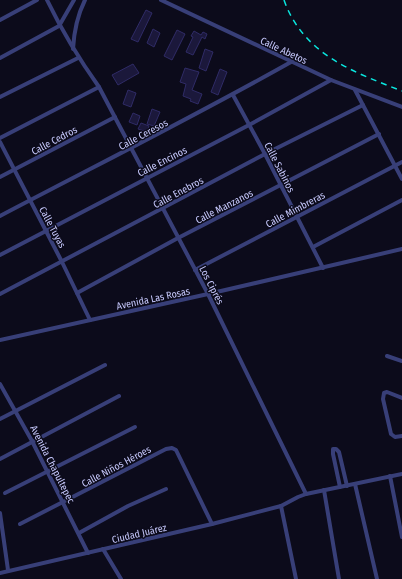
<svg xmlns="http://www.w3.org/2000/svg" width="402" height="579" font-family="'Fira Sans Condensed',sans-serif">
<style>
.building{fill:#1b183b;stroke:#2f2b66}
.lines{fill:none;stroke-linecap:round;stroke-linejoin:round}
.minor{stroke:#383f78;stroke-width:4}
.rail{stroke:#0ae6de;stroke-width:1.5;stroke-dasharray:6 5;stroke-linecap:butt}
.labels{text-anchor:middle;stroke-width:3;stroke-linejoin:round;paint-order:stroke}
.street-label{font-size:10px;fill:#c7c9fd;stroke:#0c0b1b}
</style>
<rect width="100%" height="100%" fill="#0c0b1b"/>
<g class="building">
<path d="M146 10 152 13 138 42 131 39Z"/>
<path d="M153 29 160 33 154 47 147 43Z"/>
<path d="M177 30 185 34 172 60 164 56Z"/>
<path d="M194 31 201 35 203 32 207 34 205 39 202 37 193 55 186 52 193 37 191 36Z"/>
<path d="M205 49 213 52 206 71 199 68Z"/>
<path d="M133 64 139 73 118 85 112 75Z"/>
<path d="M185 68 199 72 192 90 202 94 198 104 190 101 191 99 183 96 186 84 180 82Z"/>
<path d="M220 69 227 72 218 95 211 92Z"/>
<path d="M128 90 136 93 131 107 123 104Z"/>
<path d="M152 109 160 112 154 126 147 124Z"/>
<path d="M133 113 140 116 137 125 129 122Z"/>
<path d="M141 123 149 126 147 132 138 129Z"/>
</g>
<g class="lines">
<g class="minor">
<path d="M47 0C62 31 79 59 99 87L208 294 306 494"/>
<path d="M161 0 331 80 402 107"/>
<path d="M0 20 37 0"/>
<path d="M73 49C74 31 77 16 85 0"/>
<path d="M0 58 59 26 74 0"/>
<path d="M355 90 402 179"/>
<path d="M233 95 265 154 323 268"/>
<path d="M0 97 78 58"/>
<path d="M0 138 99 87"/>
<path d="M0 142 62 262 90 320"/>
<path d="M0 177 115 117"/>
<path d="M0 216C97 165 195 116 291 62"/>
<path d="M313 247 402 200"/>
<path d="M0 255 249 125 331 80"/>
<path d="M195 270 402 162"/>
<path d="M77 293 178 238 379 134"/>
<path d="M0 294 265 154 363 105"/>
<path d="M0 340 208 294 402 249"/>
<path d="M387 356 402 361"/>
<path d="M0 384 32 441 88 553"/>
<path d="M402 398 387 392 384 393 383 399 391 434 395 437 402 436"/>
<path d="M0 419 105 365"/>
<path d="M0 459 119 396"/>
<path d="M390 476 402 537"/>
<path d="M355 484 377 579"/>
<path d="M340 487 333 454V449H336L339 452 347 486"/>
<path d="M324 490 339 579"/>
<path d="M5 493 135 427"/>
<path d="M281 506 296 579"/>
<path d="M0 513 8 570"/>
<path d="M20 524 166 449 172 448 176 450 212 524"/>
<path d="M79 533 128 506 166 489"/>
<path d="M103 549 121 579"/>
<path d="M0 573 212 524 281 506 298 497 306 494 402 474"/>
</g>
<path class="rail" d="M284 0C303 54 353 72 402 91"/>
</g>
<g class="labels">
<g class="street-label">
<text transform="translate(284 50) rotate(25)" y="4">Calle Abetos</text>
<text transform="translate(143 134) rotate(-28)" y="4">Calle Ceresos</text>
<text transform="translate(54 140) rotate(-28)" y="4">Calle Cedros</text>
<text transform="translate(162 161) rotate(-27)" y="4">Calle Encinos</text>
<text transform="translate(280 167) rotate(63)" y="4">Calle Sabinos</text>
<text transform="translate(178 192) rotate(-28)" y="4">Calle Enebros</text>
<text transform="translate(224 206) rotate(-27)" y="4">Calle Manzanos</text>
<text transform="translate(295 209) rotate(-28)" y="4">Calle Mimbreras</text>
<text transform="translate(53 227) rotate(62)" y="4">Calle Tuyas</text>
<text transform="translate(212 285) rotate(63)" y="4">Los Ciprés</text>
<text transform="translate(153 298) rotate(-12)" y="4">Avenida Las Rosas</text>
<text transform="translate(53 464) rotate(63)" y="4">Avenida Chapultepec</text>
<text transform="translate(116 466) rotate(-28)" y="4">Calle Niños Héroes</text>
<text transform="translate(139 533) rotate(-13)" y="4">Ciudad Juárez</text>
</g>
</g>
</svg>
